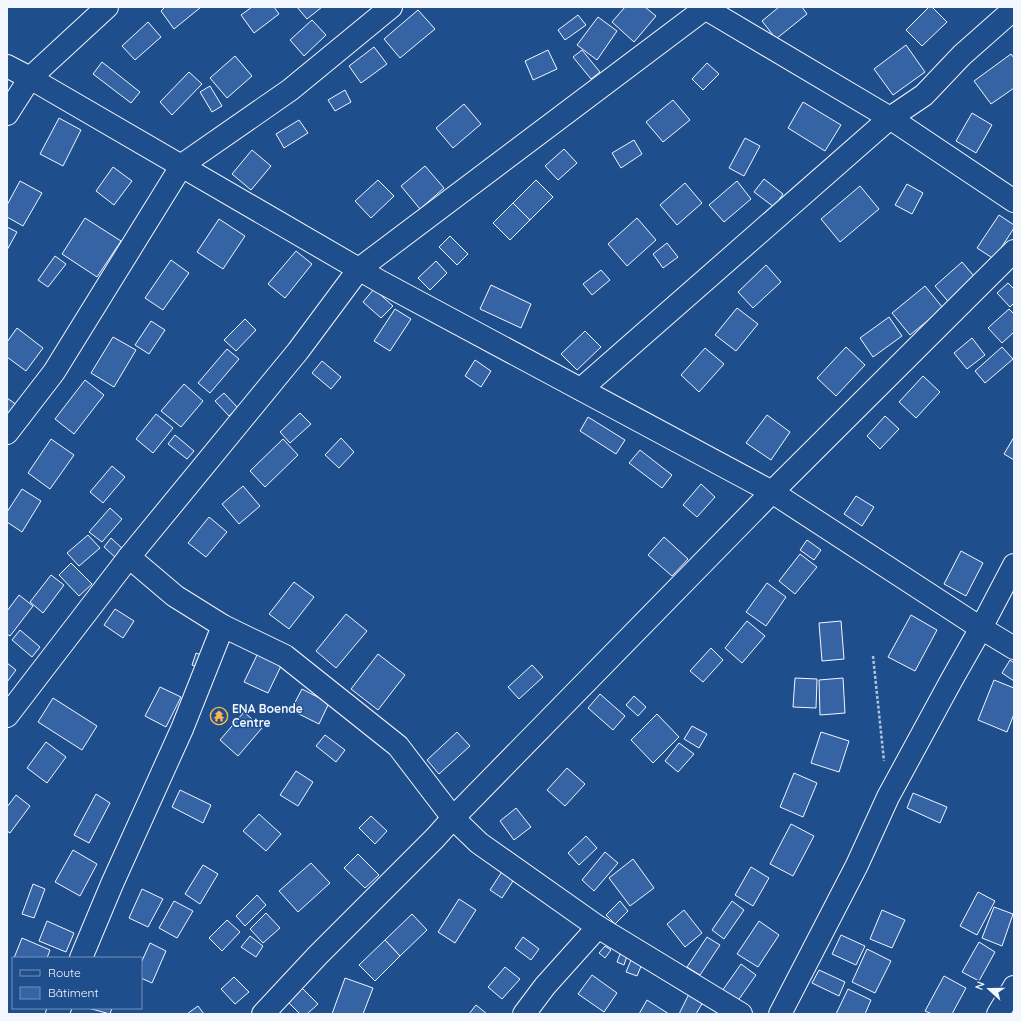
<svg xmlns="http://www.w3.org/2000/svg" width="1021" height="1021" font-family="Quicksand,sans-serif">
<style>
.building{fill:#3563a3;stroke:#f2f6ff}
.lines{fill:none;stroke-linecap:round;stroke-linejoin:round}
.minor-casing{stroke:#f2f6ff;stroke-width:24}
.path{stroke:#b3c4dc;stroke-width:2.5;stroke-dasharray:3 2;stroke-linecap:butt}
.minor{stroke:#1f4e8c;stroke-width:22}
.labels{text-anchor:middle;stroke-width:3;stroke-linejoin:round;paint-order:stroke}
.poi-label{font-size:12px;font-weight:bold;fill:#f2f6ff;stroke:#1f4e8c;text-anchor:start}
</style>
<rect width="100%" height="100%" fill="#1f4e8c"/>
<g class="building">
<path d="M165 7H201L174 29 161 11Z"/>
<path d="M252 7H274L279 14 254 33 241 15Z"/>
<path d="M297 7H322L307 19Z"/>
<path d="M625 7H645L656 16 634 42 612 22Z"/>
<path d="M779 7H802L807 14 776 39 762 21Z"/>
<path d="M929 7H932L947 22 922 46 906 30Z"/>
<path d="M418 10 435 29 400 58 384 39Z"/>
<path d="M578 15 586 25 565 40 558 30Z"/>
<path d="M598 17 617 31 597 60 577 45Z"/>
<path d="M312 20 326 35 304 56 290 40Z"/>
<path d="M148 22 161 37 135 60 122 46Z"/>
<path d="M906 45 925 72 893 95 874 69Z"/>
<path d="M374 47 387 64 361 83 349 66Z"/>
<path d="M548 50 557 69 533 80 525 61Z"/>
<path d="M582 50 600 72 591 79 573 57Z"/>
<path d="M1011 54 1014 58V88L991 104 974 81Z"/>
<path d="M235 56 252 76 227 98 210 78Z"/>
<path d="M102 62 140 92 131 103 93 74Z"/>
<path d="M707 63 719 74 703 90 692 79Z"/>
<path d="M189 72 202 84 172 115 160 102Z"/>
<path d="M210 86 222 106 212 112 200 92Z"/>
<path d="M345 90 351 102 335 111 328 100Z"/>
<path d="M673 100 690 120 663 142 646 122Z"/>
<path d="M803 102 841 125 825 151 788 128Z"/>
<path d="M464 104 481 124 453 148 436 128Z"/>
<path d="M972 113 992 125 976 153 956 141Z"/>
<path d="M59 118 81 130 63 166 40 154Z"/>
<path d="M299 120 308 133 284 148 276 134Z"/>
<path d="M745 138 760 146 744 176 729 168Z"/>
<path d="M634 140 642 154 621 168 612 153Z"/>
<path d="M564 149 577 163 558 180 545 166Z"/>
<path d="M252 150 271 166 251 190 232 174Z"/>
<path d="M425 166 444 188 420 209 401 186Z"/>
<path d="M113 167 132 181 114 205 96 191Z"/>
<path d="M764 179 783 194 774 207 754 192Z"/>
<path d="M378 180 394 196 371 218 355 201Z"/>
<path d="M536 180 553 197 530 220 513 203Z"/>
<path d="M20 181 42 193 23 226 7 217V205Z"/>
<path d="M737 181 751 199 724 222 709 205Z"/>
<path d="M685 183 702 203 677 225 660 205Z"/>
<path d="M907 184 923 193 912 214 895 205Z"/>
<path d="M860 186 879 209 840 242 821 219Z"/>
<path d="M513 203 530 220 510 240 493 223Z"/>
<path d="M999 215 1014 225V228L994 259 977 248Z"/>
<path d="M85 218 121 241 97 277 62 254Z"/>
<path d="M637 218 656 240 627 266 608 244Z"/>
<path d="M219 219 245 236 223 269 197 252Z"/>
<path d="M7 227 17 232 7 250Z"/>
<path d="M450 236 468 254 457 265 439 247Z"/>
<path d="M667 243 678 257 663 268 653 254Z"/>
<path d="M296 251 312 264 285 298 268 284Z"/>
<path d="M55 256 66 264 48 287 38 280Z"/>
<path d="M171 260 189 273 163 310 145 298Z"/>
<path d="M436 261 447 273 430 290 418 278Z"/>
<path d="M962 262 979 282 952 306 935 286Z"/>
<path d="M766 265 781 282 753 308 738 292Z"/>
<path d="M601 270 610 280 592 295 583 284Z"/>
<path d="M1008 283 1014 289V303L1010 307 997 293Z"/>
<path d="M491 285 531 304 521 328 480 309Z"/>
<path d="M925 286 943 308 910 335 892 313Z"/>
<path d="M374 289 393 306 381 318 363 302Z"/>
<path d="M737 308 758 324 736 351 715 335Z"/>
<path d="M395 309 411 319 390 351 374 341Z"/>
<path d="M1009 309 1014 314V332L1002 343 988 328Z"/>
<path d="M889 317 902 336 873 357 860 338Z"/>
<path d="M245 319 256 330 236 351 224 340Z"/>
<path d="M151 321 165 330 149 354 135 345Z"/>
<path d="M17 328 43 348 26 371 7 357V342Z"/>
<path d="M585 331 601 347 577 370 561 354Z"/>
<path d="M113 337 136 350 114 387 91 373Z"/>
<path d="M972 338 985 355 967 369 954 353Z"/>
<path d="M846 347 865 365 836 396 817 378Z"/>
<path d="M1002 347 1013 359 985 383 975 371Z"/>
<path d="M705 348 724 364 699 392 681 375Z"/>
<path d="M227 349 239 359 210 393 198 383Z"/>
<path d="M475 360 491 371 481 387 465 376Z"/>
<path d="M322 361 341 377 331 389 312 373Z"/>
<path d="M923 376 940 392 916 418 899 402Z"/>
<path d="M85 380 104 395 74 434 55 419Z"/>
<path d="M184 384 203 401 181 427 161 411Z"/>
<path d="M224 393 238 408 229 416 215 401Z"/>
<path d="M7 398 17 405 7 420Z"/>
<path d="M300 413 311 424 290 443 280 432Z"/>
<path d="M156 414 173 428 153 453 136 439Z"/>
<path d="M767 415 790 432 771 460 746 443Z"/>
<path d="M885 416 899 429 880 449 867 436Z"/>
<path d="M588 417 625 440 616 454 580 431Z"/>
<path d="M175 435 194 451 187 459 168 444Z"/>
<path d="M1014 437V460L1004 454Z"/>
<path d="M341 438 354 452 339 468 325 455Z"/>
<path d="M51 439 74 455 50 489 28 473Z"/>
<path d="M283 439 298 455 265 487 250 471Z"/>
<path d="M640 450 672 475 662 488 629 463Z"/>
<path d="M112 466 125 477 103 503 90 492Z"/>
<path d="M701 484 715 497 697 517 683 505Z"/>
<path d="M243 486 260 506 239 524 222 504Z"/>
<path d="M22 489 41 501 22 532 7 522V512Z"/>
<path d="M856 496 874 507 862 526 844 514Z"/>
<path d="M110 508 122 519 102 542 89 532Z"/>
<path d="M209 517 227 532 206 557 188 543Z"/>
<path d="M88 535 100 548 79 566 67 553Z"/>
<path d="M664 537 688 559 672 576 648 555Z"/>
<path d="M111 538 124 550 117 559 104 547Z"/>
<path d="M807 540 821 550 814 560 800 550Z"/>
<path d="M961 551 983 563 966 596 944 584Z"/>
<path d="M800 554 817 567 795 594 779 581Z"/>
<path d="M71 563 92 584 79 596 59 575Z"/>
<path d="M51 575 64 585 43 613 30 602Z"/>
<path d="M294 582 314 597 289 629 269 614Z"/>
<path d="M767 583 786 597 766 626 746 612Z"/>
<path d="M19 595 33 606 10 636 7 634V611Z"/>
<path d="M115 609 134 621 123 638 104 625Z"/>
<path d="M346 614 367 631 336 668 316 651Z"/>
<path d="M911 615 937 630 915 671 888 657Z"/>
<path d="M747 621 765 636 742 663 725 648Z"/>
<path d="M841 621 844 659 822 661 819 623Z"/>
<path d="M20 630 40 647 32 657 12 640Z"/>
<path d="M711 648 723 660 703 682 690 671Z"/>
<path d="M196 653 204 656 200 668 192 665Z"/>
<path d="M258 653 282 664 268 693 244 682Z"/>
<path d="M378 654 405 675 378 710 351 689Z"/>
<path d="M1010 660 1014 663V681L1002 673Z"/>
<path d="M7 663 16 670 7 682Z"/>
<path d="M532 665 543 677 519 699 508 687Z"/>
<path d="M795 678 817 679 816 708 793 707Z"/>
<path d="M843 678 845 713 820 715 819 680Z"/>
<path d="M994 680 1014 688V714L1007 732 978 720Z"/>
<path d="M160 687 181 697 166 727 145 716Z"/>
<path d="M302 689 329 703 319 724 291 710Z"/>
<path d="M600 694 625 716 613 730 588 708Z"/>
<path d="M634 696 646 707 638 716 626 705Z"/>
<path d="M53 698 97 726 82 750 38 722Z"/>
<path d="M244 712 262 728 238 756 220 740Z"/>
<path d="M657 714 679 737 653 763 631 740Z"/>
<path d="M692 726 707 734 699 748 684 739Z"/>
<path d="M457 732 470 746 439 774 427 760Z"/>
<path d="M821 732 849 741 839 772 811 763Z"/>
<path d="M325 735 345 750 336 762 316 746Z"/>
<path d="M46 742 66 757 47 783 27 768Z"/>
<path d="M679 743 694 754 678 772 665 761Z"/>
<path d="M567 768 585 784 565 806 547 790Z"/>
<path d="M296 771 313 782 298 806 280 795Z"/>
<path d="M794 773 817 783 803 817 780 807Z"/>
<path d="M180 790 211 805 203 823 172 807Z"/>
<path d="M913 793 947 807 940 823 907 808Z"/>
<path d="M96 794 110 803 89 843 74 835Z"/>
<path d="M16 795 30 806 10 833 7 831V807Z"/>
<path d="M516 808 531 827 514 840 500 821Z"/>
<path d="M259 814 281 834 266 851 243 831Z"/>
<path d="M371 816 387 831 375 844 359 828Z"/>
<path d="M791 824 814 836 793 876 770 864Z"/>
<path d="M586 836 597 848 579 865 568 853Z"/>
<path d="M73 850 97 864 80 896 55 882Z"/>
<path d="M605 852 618 863 594 891 582 880Z"/>
<path d="M358 854 379 875 365 888 344 868Z"/>
<path d="M633 859 654 888 630 906 609 878Z"/>
<path d="M311 863 330 883 298 912 279 891Z"/>
<path d="M203 865 218 874 200 904 185 894Z"/>
<path d="M751 867 769 878 753 906 735 895Z"/>
<path d="M503 870 515 878 502 898 490 890Z"/>
<path d="M33 884 45 889 34 918 22 914Z"/>
<path d="M142 889 163 899 148 927 129 918Z"/>
<path d="M978 892 995 901 977 935 960 926Z"/>
<path d="M257 895 266 905 245 926 236 916Z"/>
<path d="M459 899 476 910 455 943 438 932Z"/>
<path d="M174 901 193 911 177 938 159 928Z"/>
<path d="M620 901 628 911 615 924 606 915Z"/>
<path d="M732 901 744 910 724 939 712 930Z"/>
<path d="M994 907 1013 914 1002 946 982 938Z"/>
<path d="M684 910 702 933 685 947 667 924Z"/>
<path d="M882 910 905 920 892 948 870 939Z"/>
<path d="M266 913 280 928 263 943 250 929Z"/>
<path d="M412 914 427 930 400 956 385 940Z"/>
<path d="M227 920 240 932 222 951 209 938Z"/>
<path d="M47 921 74 933 66 952 39 941Z"/>
<path d="M759 921 779 935 758 967 737 954Z"/>
<path d="M841 935 865 946 856 965 832 954Z"/>
<path d="M250 936 263 946 256 957 241 947Z"/>
<path d="M523 937 539 949 531 960 515 948Z"/>
<path d="M707 937 720 945 700 975 687 967Z"/>
<path d="M22 938 50 950 47 958H14Z"/>
<path d="M385 940 400 956 375 981 359 965Z"/>
<path d="M979 942 995 952 979 981 962 972Z"/>
<path d="M150 943 166 951 152 983 141 978V963Z"/>
<path d="M605 946 611 950 605 958 599 953Z"/>
<path d="M867 949 891 961 875 993 852 982Z"/>
<path d="M620 954 627 956 624 965 617 962Z"/>
<path d="M631 960 642 964 637 976 626 972Z"/>
<path d="M741 964 756 975 737 1002 722 991Z"/>
<path d="M505 967 520 979 502 999 488 987Z"/>
<path d="M819 970 845 982 839 996 812 983Z"/>
<path d="M592 975 617 993 604 1012 578 994Z"/>
<path d="M944 976 966 988 952 1014H932L925 1011Z"/>
<path d="M234 977 249 992 235 1004 221 989Z"/>
<path d="M345 978 373 988 363 1014H332Z"/>
<path d="M300 986 318 1004 307 1014H300L286 1000Z"/>
<path d="M848 989 871 1000 865 1014H836Z"/>
<path d="M689 994 703 1002 696 1014H679Z"/>
<path d="M647 1000 669 1014H639Z"/>
<path d="M476 1005 487 1014H469Z"/>
<path d="M198 1006 204 1014H187Z"/>
<path d="M88 1008H112L110 1014Z"/>
</g>
<g class="lines">
<defs>
<g id="minor">
<path d="M703 7 890 118 1014 201"/>
<path d="M7 66 30 78 381 282 772 492 976 625 1014 648"/>
<path d="M7 114 30 78 107 7"/>
<path d="M581 389 890 118 924 95 962 55 1014 9"/>
<path d="M7 433 54 372 182 165 290 90 391 7"/>
<path d="M223 626 285 656 398 746 453 818 479 843 598 927 741 1014"/>
<path d="M7 716 129 557 298 351 359 269 707 7"/>
<path d="M81 958 112 884 182 729 223 626 175 596 129 557"/>
<path d="M57 1014 60 1008"/>
<path d="M263 1014 318 955 435 838 453 818 772 492 1014 251"/>
<path d="M524 1014 545 986 598 927"/>
<path d="M780 1014 857 865 888 797 951 681 981 628 1014 565"/>
<path d="M998 1014 1014 987"/>
</g>
</defs>
<use href="#minor" class="minor-casing"/>
<path class="path" d="M873 656 884 761"/>
<use href="#minor" class="minor"/>
</g>
<defs>
<symbol id="temple-ring" viewBox="-11 -11 22 22"><circle r="9.5" fill="#1f4e8c" stroke="#ffb74d" stroke-width="1.5"/><path d="M0-6L5-2H3V0L6.5 2.5H4V6H1.5V3h-3V6H-4V2.5H-6.5L-3 0V-2H-5Z" fill="#ffb74d"/></symbol>
</defs>
<g fill-rule="evenodd">
<use href="#temple-ring" x="209" y="706" width="20" height="20"/>
</g>
<g class="labels">
<g class="poi-label">
<text x="232" y="713">ENA Boende<tspan x="232" dy="14">Centre</tspan></text>
</g>
</g>
<rect width="1021" height="1021" fill="none" stroke="#f2f6ff" stroke-width="16"/>
<rect x="12" y="957" width="130" height="52" fill="#1f4e8c" stroke="#7391ba"/>
<rect x="20" y="970" width="20" height="6" fill="#1f4e8c" stroke="#7391ba"/>
<text x="48" y="977" font-size="12" fill="#f2f6ff">Route</text>
<rect x="20" y="987" width="20" height="12" fill="#3563a3" stroke="#7391ba"/>
<text x="48" y="997" font-size="12" fill="#f2f6ff">Bâtiment</text>
<g transform="translate(989 989) rotate(291)" stroke="#1f4e8c" stroke-width="3" paint-order="stroke">
<path d="M0-3L7 15L0 10L-7 15Z" fill="#f2f6ff"/>
<text y="-6" font-size="11" font-weight="bold" text-anchor="middle" fill="#f2f6ff">N</text>
</g>
</svg>
